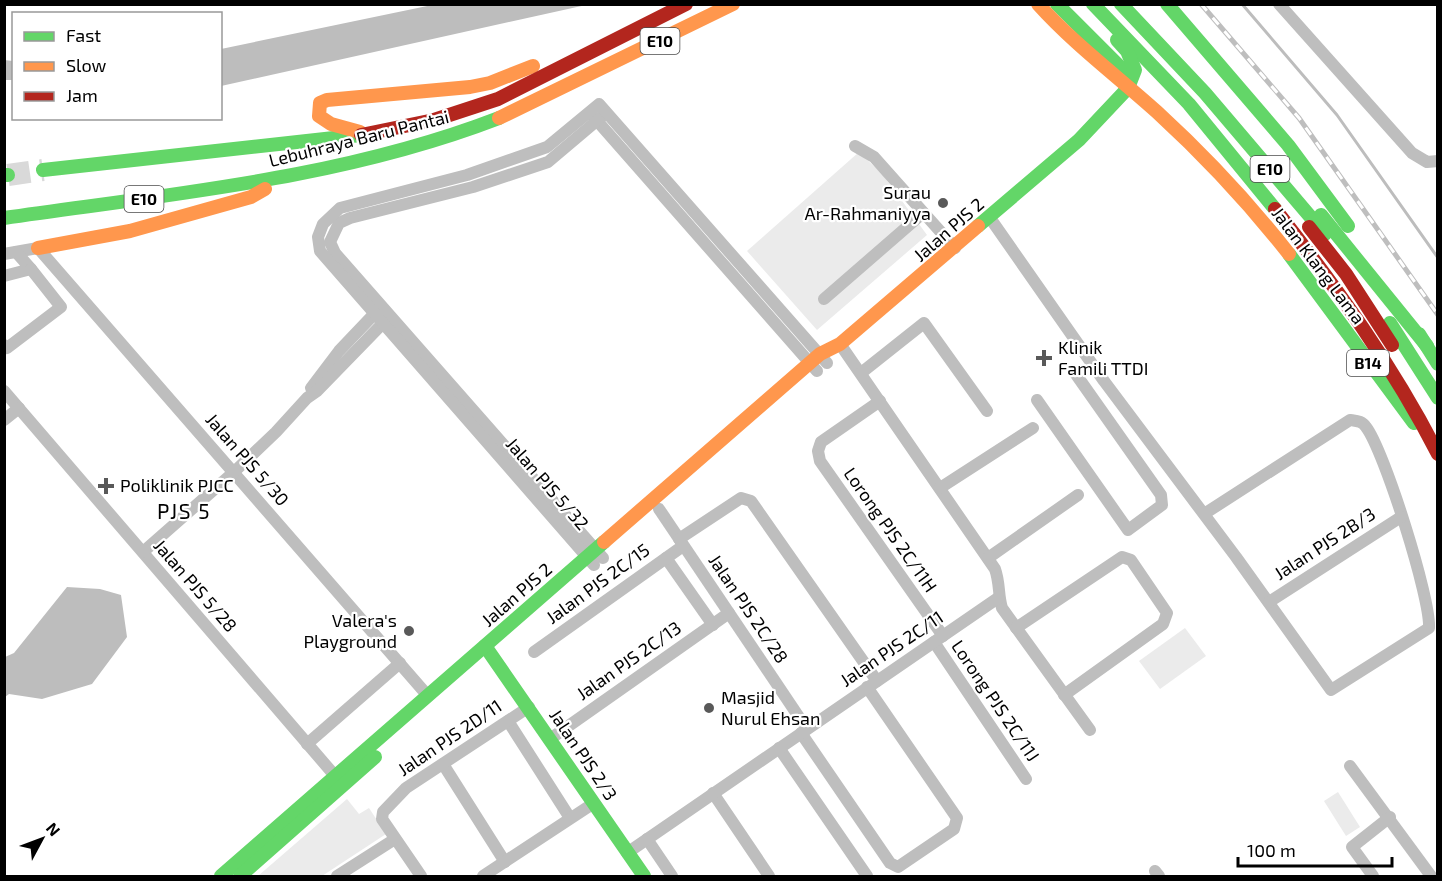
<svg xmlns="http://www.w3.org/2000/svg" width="1442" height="881" font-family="'Exo 2',sans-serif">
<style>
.green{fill:#ebebeb}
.water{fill:#bdbdbd}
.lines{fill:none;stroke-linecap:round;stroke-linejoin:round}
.stream{stroke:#bdbdbd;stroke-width:3}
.highway-tunnel{stroke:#d9d9d9;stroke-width:22;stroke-dasharray:22 11;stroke-linecap:butt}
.street{stroke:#bebebe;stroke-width:12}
.fast{stroke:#63d668;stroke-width:14}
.slow{stroke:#ff974d;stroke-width:14}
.jam{stroke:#b3261e;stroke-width:14}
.rail-casing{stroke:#bebebe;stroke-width:5}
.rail{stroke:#fff;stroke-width:3;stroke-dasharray:9;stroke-linecap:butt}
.poi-dot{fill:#595959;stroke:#fff;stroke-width:2}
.labels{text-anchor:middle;stroke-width:4.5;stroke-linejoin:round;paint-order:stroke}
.shield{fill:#fff;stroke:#4c4c4c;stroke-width:1.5}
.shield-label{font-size:16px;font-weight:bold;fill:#000}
.street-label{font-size:18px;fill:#000;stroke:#fff}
.poi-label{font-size:18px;fill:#000;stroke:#fff;text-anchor:start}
.quarter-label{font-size:21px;letter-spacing:1.5px;fill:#000;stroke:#fff}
</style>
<rect width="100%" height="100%" fill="#fff"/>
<g class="green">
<path d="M859 152 883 175 927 235 817 330 747 251Z"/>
<path d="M1185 628 1206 656 1160 689 1139 661Z"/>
<path d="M1338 792 1360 827 1346 836 1324 801Z"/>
<path d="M347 799 359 814 369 808 386 834 322 876H258Z"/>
</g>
<g class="water">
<path d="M432 5H586L221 86V49Z"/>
<path d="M4 60 13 61V80H5Z"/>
<path d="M67 587 100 589 121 595 127 637 92 684 42 699 9 694 5 697V657L14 653Z"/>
</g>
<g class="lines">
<path class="stream" d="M1242 4 1337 115 1438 258"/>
<path class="highway-tunnel" d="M8 175 43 170"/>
<g class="street">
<path d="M1279 4 1412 153 1427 162 1438 161"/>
<path d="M592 115 817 371"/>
<path d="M855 146 874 157 955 248"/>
<path d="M990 218 1104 381 1236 557 1331 690 1429 628C1431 599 1384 450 1366 427 1362 421 1357 421 1350 420L1204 514"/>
<path d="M4 254 38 248 428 696"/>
<path d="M4 276 31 269 16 252"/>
<path d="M824 299 923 213"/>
<path d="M840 344 995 569C1000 583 998 595 1002 608L1090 730"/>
<path d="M4 345 7 348 61 307 31 269"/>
<path d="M861 373 924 323 987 411"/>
<path d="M311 388 339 351 378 310"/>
<path d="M4 391 336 777"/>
<path d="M1037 400 1128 530 1162 505 1161 495 1075 373"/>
<path d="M880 401 821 442 818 451 820 461 943 636"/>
<path d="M4 420 19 408"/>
<path d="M940 488 1033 428"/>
<path d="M659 509 807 729"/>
<path d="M679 539 741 498 751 501 877 681"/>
<path d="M143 552 234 472 276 432 307 398 317 391 387 319"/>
<path d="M603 558 335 253 330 242 339 223 350 218 473 187 548 162 606 113"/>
<path d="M666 558 713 625"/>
<path d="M988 558 1078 495"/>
<path d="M594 565 320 251 318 237 323 224 340 208 467 175 547 147 599 104 827 363"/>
<path d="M1269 602 1401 517"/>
<path d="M1016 628 1122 557 1131 560 1167 613 1163 624 1064 695"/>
<path d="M934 642 1026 779"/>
<path d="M534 652 683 546"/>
<path d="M508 721 570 818"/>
<path d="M801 733 890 863 898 867 954 829 957 818 867 687"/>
<path d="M550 739 729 613"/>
<path d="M307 744 400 663"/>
<path d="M779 748 867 876"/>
<path d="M443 764 505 862"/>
<path d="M1350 766 1431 876"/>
<path d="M713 793 769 876"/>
<path d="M647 839 672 876"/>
<path d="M627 853 998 598"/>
<path d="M1155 871 1159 876"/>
<path d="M337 876 395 839"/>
<path d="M421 876 382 819 383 812 406 788 529 707"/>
<path d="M483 876 594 803"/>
<path d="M1373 876 1352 847 1390 817"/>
</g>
<g class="fast">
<path d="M1057 4 1127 74"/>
<path d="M1093 4 1189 104 1275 209"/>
<path d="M1121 4 1205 93 1325 234"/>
<path d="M1167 4 1288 145 1348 226"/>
<path d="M1117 40 1127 51 1135 70 1128 88"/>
<path d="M43 170 361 135"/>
<path d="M4 175H8"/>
<path d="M1321 215 1427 346"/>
<path d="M4 218C170 194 341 179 499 118"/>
<path d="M978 226 1079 140 1128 88"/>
<path d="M1289 254 1414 423"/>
<path d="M1390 323 1438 398"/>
<path d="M1419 334 1438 364"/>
<path d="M485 646 644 876"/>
<path d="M221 876 604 542"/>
<path d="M240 876 375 757"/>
</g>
<g class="slow">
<path d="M1038 4C1074 44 1117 76 1157 112 1205 156 1249 203 1289 254"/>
<path d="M499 118 733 4"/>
<path d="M360 132 331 124 319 116 320 103 327 100 470 87 490 83 533 66"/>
<path d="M38 248 130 231 251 197 265 189"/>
<path d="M604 542 820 354 840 344 978 226"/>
</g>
<g class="jam">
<path d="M361 135 434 120 498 99 686 4"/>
<path d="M1275 209C1336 287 1393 366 1438 454"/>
<path d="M1309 227 1346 274 1392 345"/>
</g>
<defs>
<path id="rail" d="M1201 4 1299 118 1438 315"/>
</defs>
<use href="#rail" class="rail-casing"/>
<use href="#rail" class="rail"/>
</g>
<g class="poi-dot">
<circle cx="943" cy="203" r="6"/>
<path d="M1041 349h6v6h6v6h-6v6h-6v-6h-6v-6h6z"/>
<path d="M103 477h6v6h6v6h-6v6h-6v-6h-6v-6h6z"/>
<circle cx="409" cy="631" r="6"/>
<circle cx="709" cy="708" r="6"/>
</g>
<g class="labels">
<g class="shield">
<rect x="640.5" y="28" width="39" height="26" rx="4.5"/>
<rect x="1250.5" y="156" width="39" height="26" rx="4.5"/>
<rect x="124.5" y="186" width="39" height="26" rx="4.5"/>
<rect x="1347" y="350" width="42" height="26" rx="4.5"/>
</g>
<g class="shield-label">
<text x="660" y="47">E10</text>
<text x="1270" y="175">E10</text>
<text x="144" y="205">E10</text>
<text x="1368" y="369">B14</text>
</g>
<g class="street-label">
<text transform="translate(359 139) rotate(-14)" y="6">Lebuhraya Baru Pantai</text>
<text transform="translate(949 230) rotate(-41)" y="6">Jalan PJS 2</text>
<text transform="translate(1318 266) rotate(53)" y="6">Jalan Klang Lama</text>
<text transform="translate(247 460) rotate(49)" y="6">Jalan PJS 5/30</text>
<text transform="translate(547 484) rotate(49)" y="6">Jalan PJS 5/32</text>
<text transform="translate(890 530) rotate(55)" y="6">Lorong PJS 2C/11H</text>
<text transform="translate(1325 544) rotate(-33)" y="6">Jalan PJS 2B/3</text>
<text transform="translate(598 584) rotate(-36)" y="6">Jalan PJS 2C/15</text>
<text transform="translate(195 586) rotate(49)" y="6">Jalan PJS 5/28</text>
<text transform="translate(517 595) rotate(-41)" y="6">Jalan PJS 2</text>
<text transform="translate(748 609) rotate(56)" y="6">Jalan PJS 2C/28</text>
<text transform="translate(892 649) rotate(-34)" y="6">Jalan PJS 2C/11</text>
<text transform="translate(629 661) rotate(-35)" y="6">Jalan PJS 2C/13</text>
<text transform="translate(995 701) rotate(56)" y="6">Lorong PJS 2C/11J</text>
<text transform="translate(450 738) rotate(-34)" y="6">Jalan PJS 2D/11</text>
<text transform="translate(583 755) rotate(56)" y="6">Jalan PJS 2/3</text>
</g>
<g class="poi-label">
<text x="931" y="199" text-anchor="end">Surau<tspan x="931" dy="21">Ar-Rahmaniyya</tspan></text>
<text x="1058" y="354">Klinik<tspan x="1058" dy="21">Famili TTDI</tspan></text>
<text x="120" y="492">Poliklinik PJCC</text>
<text x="397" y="627" text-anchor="end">Valera's<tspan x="397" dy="21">Playground</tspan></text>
<text x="721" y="704">Masjid<tspan x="721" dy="21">Nurul Ehsan</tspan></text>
</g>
<g class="quarter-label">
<text x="184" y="519">PJS 5</text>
</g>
</g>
<rect width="1442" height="881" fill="none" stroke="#000000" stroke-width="12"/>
<rect x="12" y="12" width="210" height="108" fill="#ffffff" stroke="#999999" stroke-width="1.5"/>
<rect x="24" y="32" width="30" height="9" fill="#63d668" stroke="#999999" stroke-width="1.5"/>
<text x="66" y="42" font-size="18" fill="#000000">Fast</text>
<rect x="24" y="62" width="30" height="9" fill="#ff974d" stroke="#999999" stroke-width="1.5"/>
<text x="66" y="72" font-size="18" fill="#000000">Slow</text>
<rect x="24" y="92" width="30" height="9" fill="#b3261e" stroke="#999999" stroke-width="1.5"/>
<text x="66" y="102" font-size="18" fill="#000000">Jam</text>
<g transform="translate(42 839) rotate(49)" stroke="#ffffff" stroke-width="4.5" paint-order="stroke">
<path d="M0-4.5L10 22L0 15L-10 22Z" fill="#000000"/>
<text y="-9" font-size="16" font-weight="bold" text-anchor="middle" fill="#000000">N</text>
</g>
<path d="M1238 857v9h154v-9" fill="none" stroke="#000000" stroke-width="3"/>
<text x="1247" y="857" font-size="18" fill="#000000" stroke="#ffffff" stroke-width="4.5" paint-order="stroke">100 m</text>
</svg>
